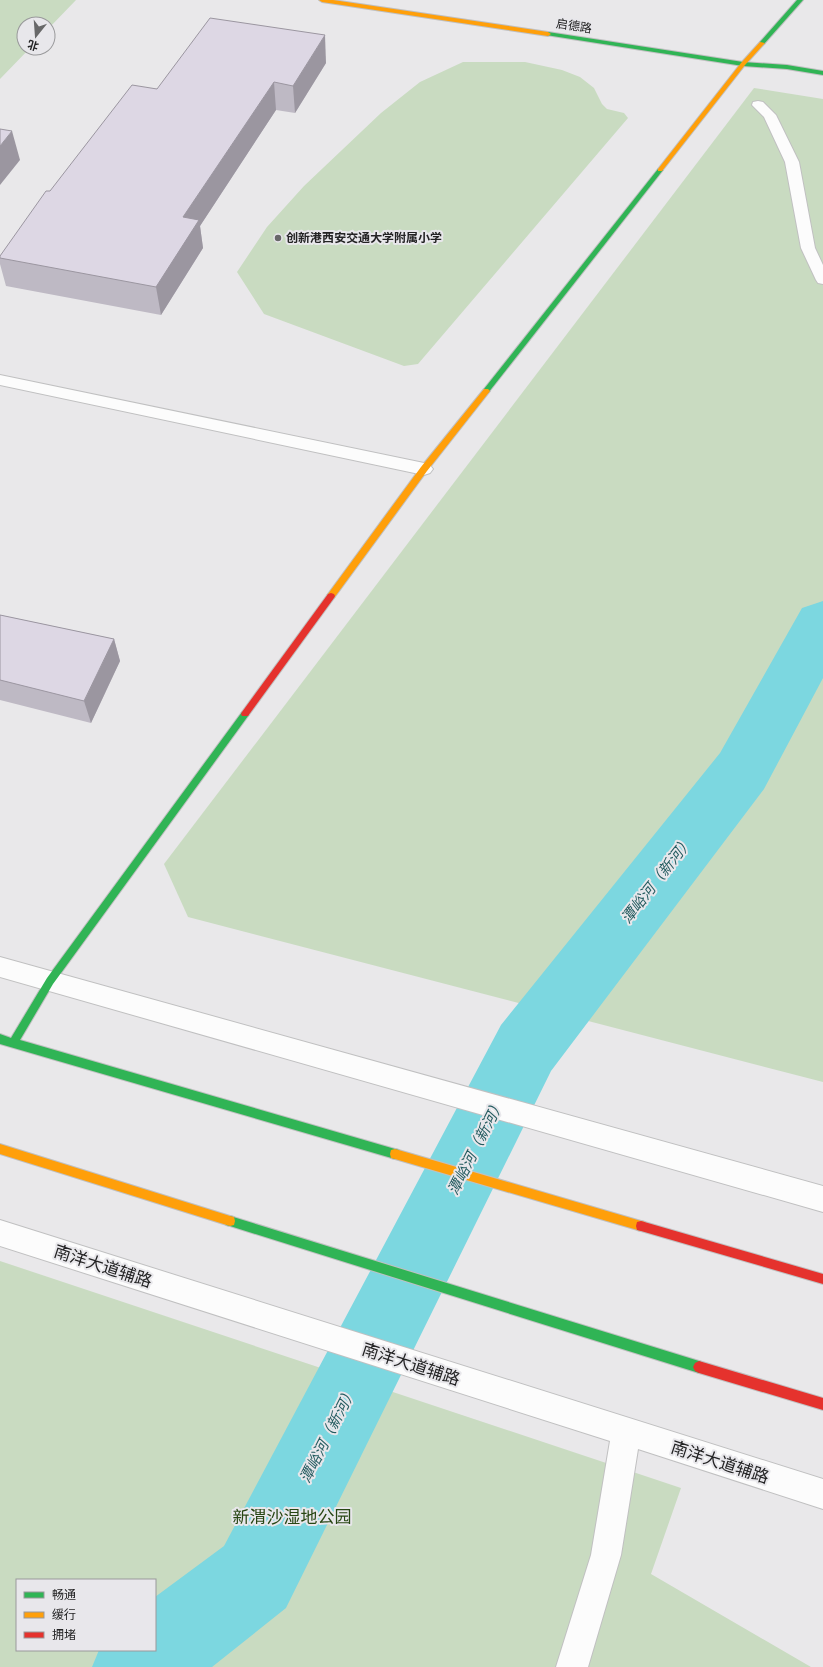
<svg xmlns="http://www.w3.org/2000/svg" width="823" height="1667" font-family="Overpass,'Noto Sans SC',sans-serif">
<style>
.green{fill:#c9dbc1;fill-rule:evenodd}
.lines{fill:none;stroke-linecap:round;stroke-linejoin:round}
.river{fill:#7cd7e0;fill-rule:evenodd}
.lane-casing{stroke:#c0c0c1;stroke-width:2}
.street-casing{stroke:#c0c0c1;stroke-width:2}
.fast-casing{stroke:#c0c0c1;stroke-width:2}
.slow-casing{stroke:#c0c0c1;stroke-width:2}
.jam-casing{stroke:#c0c0c1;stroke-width:2}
.lane{fill:#fcfcfc;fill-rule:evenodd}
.street{fill:#fcfcfc;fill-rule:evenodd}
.fast{fill:#30b455;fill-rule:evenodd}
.slow{fill:#ff9f0a;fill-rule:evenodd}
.jam{fill:#e5322d;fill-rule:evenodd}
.wall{fill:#beb9c4}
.shaded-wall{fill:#9b96a0}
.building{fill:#ddd7e4;stroke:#9b96a0}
.poi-dot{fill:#686869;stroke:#e8e7eb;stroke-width:1.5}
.labels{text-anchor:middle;stroke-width:4;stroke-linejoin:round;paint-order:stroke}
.far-street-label{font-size:12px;fill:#232324;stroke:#e8e7eb}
.far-poi-label{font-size:12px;font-weight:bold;fill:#232324;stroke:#e8e7eb;text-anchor:start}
.water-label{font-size:15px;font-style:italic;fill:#255c60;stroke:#e8e7eb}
.near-street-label{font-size:17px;fill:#232324;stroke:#e8e7eb}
.near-park-label{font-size:17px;fill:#274613;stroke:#e8e7eb}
</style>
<rect width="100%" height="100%" fill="#e9e8ea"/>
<g class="green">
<path d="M0 0H76L48 29V24H24V48H30L0 79Z"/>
<path d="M463 62H525L562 70 580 77 594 88 602 104 607 109 624 113 628 118 418 364 404 366 264 314 237 272 267 227 304 186 381 113 420 82Z"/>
<path d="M754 88 823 99V1082L188 917 164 864Z"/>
<path d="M0 1261 681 1488 651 1574 811 1667H0ZM17 1580H155V1650H17Z"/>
</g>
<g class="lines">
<path class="river" d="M823 601V678L764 789 551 1071 286 1608 212 1667H92L99 1650H155V1597L224 1546 501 1025 720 753 802 608Z"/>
<defs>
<path id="lane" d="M758 101 763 102 776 115 799 162 815 248 823 265V284L818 283 816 280 801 248 785 162 764 117 752 105 753 102Z"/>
<g id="street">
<path d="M0 375 424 463 430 465 433 469 430 473 424 475 0 385Z"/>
<path d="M0 957 823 1186V1212L0 977Z"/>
<path d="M0 1220 823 1479V1509L638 1449 621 1555 588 1667H556L591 1555 610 1441 0 1246Z"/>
</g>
<g id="fast">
<path d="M797 0H803L764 44H760V42Z"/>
<path d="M548 32 743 62 787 65 823 71V75L787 69 743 66 546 35 545 34Z"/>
<path d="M658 169 663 170 488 393H484V389Z"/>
<path d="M245 711 249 714 248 716 53 984 20 1040 395 1149 399 1150 400 1154 399 1158 395 1159 0 1044V1034L11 1038 47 978 242 712Z"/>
<path d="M230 1216 699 1361 703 1363 705 1367 703 1371 699 1373 230 1226 226 1225 225 1221 226 1217Z"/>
</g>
<g id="slow">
<path d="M319 0H333L548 32 551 34 548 36 322 2Z"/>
<path d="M760 42 765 43 745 65 662 171H658V169L741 63Z"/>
<path d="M484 389H488L490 391 427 471 334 598H328L327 596 328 594 421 467Z"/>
<path d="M0 1144 230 1216 234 1217 235 1221 234 1225 230 1226 0 1154Z"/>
<path d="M395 1149 641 1221 645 1222 646 1226 645 1230 641 1231 395 1159 391 1158 390 1154 391 1150Z"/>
</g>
<g id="jam">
<path d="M331 593 334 594 335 596 334 598 248 716H242L241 714 242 712 328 594Z"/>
<path d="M641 1221 823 1274V1284L641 1231 637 1230 636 1226 637 1222Z"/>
<path d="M699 1361 823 1398V1410L699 1373 695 1371 693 1367 695 1363Z"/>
</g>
</defs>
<use href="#lane" class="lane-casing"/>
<use href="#street" class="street-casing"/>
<use href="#fast" class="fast-casing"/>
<use href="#slow" class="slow-casing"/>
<use href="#jam" class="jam-casing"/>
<use href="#lane" class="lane"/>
<use href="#street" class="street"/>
<use href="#fast" class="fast"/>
<use href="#slow" class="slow"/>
<use href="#jam" class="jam"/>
</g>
<g class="wall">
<path d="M326 63 295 113 276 110 200 226 203 248 161 315 6 286 0 264V256L50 191 157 89Z"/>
<path d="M0 615 114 639 120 661 91 723 0 700Z"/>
</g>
<g class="shaded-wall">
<path d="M325 35 326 63 295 113 293 86Z"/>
<path d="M274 82 276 110 200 226 203 248 161 315 156 287 183 217Z"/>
<path d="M12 131 20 160 0 185V146Z"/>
<path d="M114 639 120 661 91 723 84 701Z"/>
</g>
<g class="building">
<path d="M210 18 325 35 293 86 274 82 183 217 199 220 156 287 0 258V256L46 191H50L132 85 157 89Z"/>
<path d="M0 129 12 131 0 146Z"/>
<path d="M0 615 114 639 84 701 0 680Z"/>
</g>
<circle class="poi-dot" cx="278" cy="238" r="4"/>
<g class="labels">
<g class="far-street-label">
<text transform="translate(574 26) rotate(9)" y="4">启德路</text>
</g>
<g class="far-poi-label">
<text x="286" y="242">创新港西安交通大学附属小学</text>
</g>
<g class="water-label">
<text transform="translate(657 880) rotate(-52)" y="5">潭峪河（新河）</text>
<text transform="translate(476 1147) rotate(-63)" y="5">潭峪河（新河）</text>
<text transform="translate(328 1435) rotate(-63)" y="5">潭峪河（新河）</text>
</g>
<g class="near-street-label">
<text transform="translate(103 1266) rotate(18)" y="6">南洋大道辅路</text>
<text transform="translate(411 1364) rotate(18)" y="6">南洋大道辅路</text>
<text transform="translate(720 1462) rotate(18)" y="6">南洋大道辅路</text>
</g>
<g class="near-park-label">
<text x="292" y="1523">新渭沙湿地公园</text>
</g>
</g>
<rect x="16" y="1579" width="140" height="72" fill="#e8e7eb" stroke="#99999b"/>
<rect x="24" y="1592" width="20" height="6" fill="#30b455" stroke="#99999b"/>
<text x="52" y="1599" font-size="12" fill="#232324">畅通</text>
<rect x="24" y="1612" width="20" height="6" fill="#ff9f0a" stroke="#99999b"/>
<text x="52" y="1619" font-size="12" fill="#232324">缓行</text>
<rect x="24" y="1632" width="20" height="6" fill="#e5322d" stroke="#99999b"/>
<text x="52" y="1639" font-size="12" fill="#232324">拥堵</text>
<g transform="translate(36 36) rotate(197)"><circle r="19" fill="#e8e7eb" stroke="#99999b"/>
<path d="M0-3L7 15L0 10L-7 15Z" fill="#686869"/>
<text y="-6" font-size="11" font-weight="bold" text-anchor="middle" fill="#232324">北</text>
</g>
</svg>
